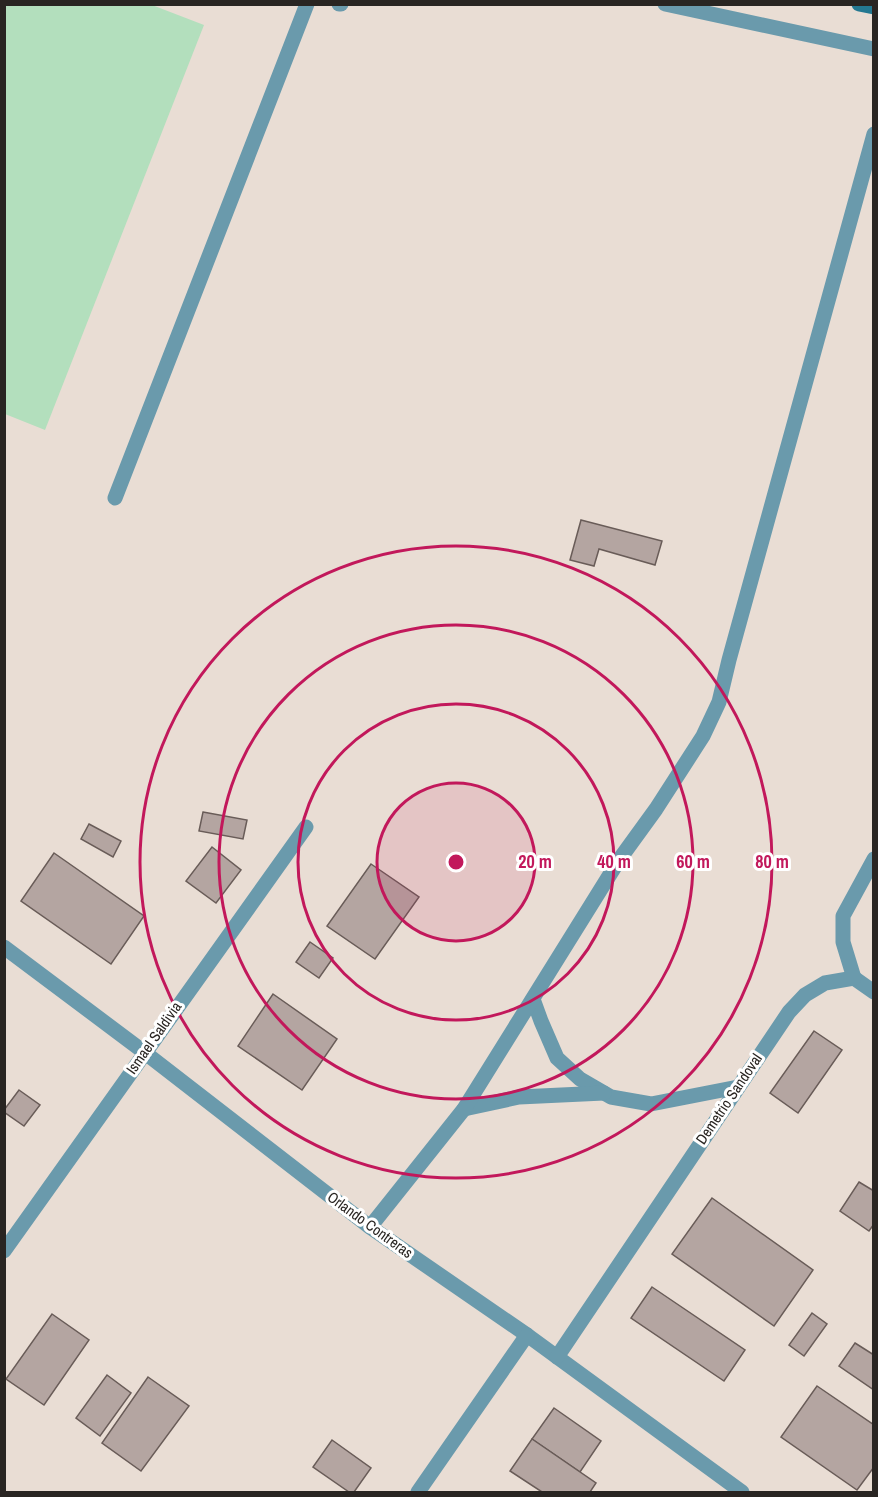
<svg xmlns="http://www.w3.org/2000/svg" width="878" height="1497" font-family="'Archivo Narrow',sans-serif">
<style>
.green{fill:#b3dfbd}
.building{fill:#b4a5a1;stroke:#695c58;stroke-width:1.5}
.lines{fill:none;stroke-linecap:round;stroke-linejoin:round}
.lane{stroke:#6a9aac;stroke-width:15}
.street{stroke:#6a9aac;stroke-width:15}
.secondary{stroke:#247891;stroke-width:15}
.ring{fill:none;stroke:#c2185b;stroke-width:3}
.labels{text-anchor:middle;stroke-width:6;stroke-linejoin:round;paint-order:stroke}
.street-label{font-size:15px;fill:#292522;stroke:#fff}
.centre{fill:#c2185b;stroke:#fff;stroke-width:3}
.ring-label{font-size:18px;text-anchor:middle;font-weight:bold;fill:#c2185b;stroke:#fff;stroke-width:6;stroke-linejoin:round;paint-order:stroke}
</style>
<rect width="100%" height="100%" fill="#e9ddd4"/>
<path class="green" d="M4 5H152L204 25 45 430 5 414Z"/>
<g class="building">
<path d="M581 520 662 541 655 565 599 549 594 566 570 560Z"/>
<path d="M203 812 247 820 243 839 199 831Z"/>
<path d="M89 824 121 841 113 857 81 839Z"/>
<path d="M212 847 241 870 216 903 186 881Z"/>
<path d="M54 853 144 916 111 964 21 901Z"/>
<path d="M371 864 419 897 375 959 327 926Z"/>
<path d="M310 942 333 958 319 978 296 962Z"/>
<path d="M273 994 337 1039 302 1090 238 1046Z"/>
<path d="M814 1031 842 1050 798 1113 770 1093Z"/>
<path d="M19 1090 40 1105 24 1126 4 1112V1110Z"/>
<path d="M859 1182 874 1191V1224L869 1231 840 1211Z"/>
<path d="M712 1198 813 1270 774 1326 672 1254Z"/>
<path d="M652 1287 745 1350 724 1381 631 1318Z"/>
<path d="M812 1313 827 1324 804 1356 789 1345Z"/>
<path d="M52 1314 89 1340 44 1405 6 1379Z"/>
<path d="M855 1343 874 1355V1390L839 1366Z"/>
<path d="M107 1375 131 1393 100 1436 76 1418Z"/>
<path d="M148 1377 189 1406 141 1471 102 1443Z"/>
<path d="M817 1386 874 1425V1467L857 1490 781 1437Z"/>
<path d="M554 1408 601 1441 580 1472 532 1439Z"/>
<path d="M532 1439 596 1483 590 1492H542L510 1471Z"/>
<path d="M332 1440 371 1468 354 1492H349L313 1467Z"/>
</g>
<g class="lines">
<g class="lane">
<path d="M339 4H341"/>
<path d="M665 4 874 49"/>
<path d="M115 498 307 4"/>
</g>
<g class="street">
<path d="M4 947 144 1052 370 1227 527 1335 742 1492"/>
<path d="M854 978 874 992"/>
<path d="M533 999 541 1021 557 1058 580 1079 611 1097 651 1104 738 1087"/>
<path d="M464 1109 519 1097 604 1093"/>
<path d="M370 1227 464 1109 619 860 656 809 703 736 719 702 729 660 874 134"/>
<path d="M4 1251 306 827"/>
<path d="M557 1357 789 1012 805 995 825 983 854 978 843 942V916L874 859"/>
<path d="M418 1492 527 1335"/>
</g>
<path class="secondary" d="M859 4 874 7"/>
</g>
<circle cx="456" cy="862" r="79" fill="#c2185b" fill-opacity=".12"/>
<g class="ring">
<circle cx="456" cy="862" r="79"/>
<circle cx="456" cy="862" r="158"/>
<circle cx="456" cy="862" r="237"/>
<circle cx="456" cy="862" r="316"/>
</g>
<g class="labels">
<g class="street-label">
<text transform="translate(154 1038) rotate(-55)" y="5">Ismael Saldivia</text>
<text transform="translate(729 1099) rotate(-56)" y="5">Demetrio Sandoval</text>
<text transform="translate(370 1225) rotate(36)" y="5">Orlando Contreras</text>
</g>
</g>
<circle cx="456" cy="862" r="9" class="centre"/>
<g class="ring-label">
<text x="535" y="868">20 m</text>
<text x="614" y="868">40 m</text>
<text x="693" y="868">60 m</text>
<text x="772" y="868">80 m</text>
</g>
<rect width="878" height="1497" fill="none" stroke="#292522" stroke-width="12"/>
</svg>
